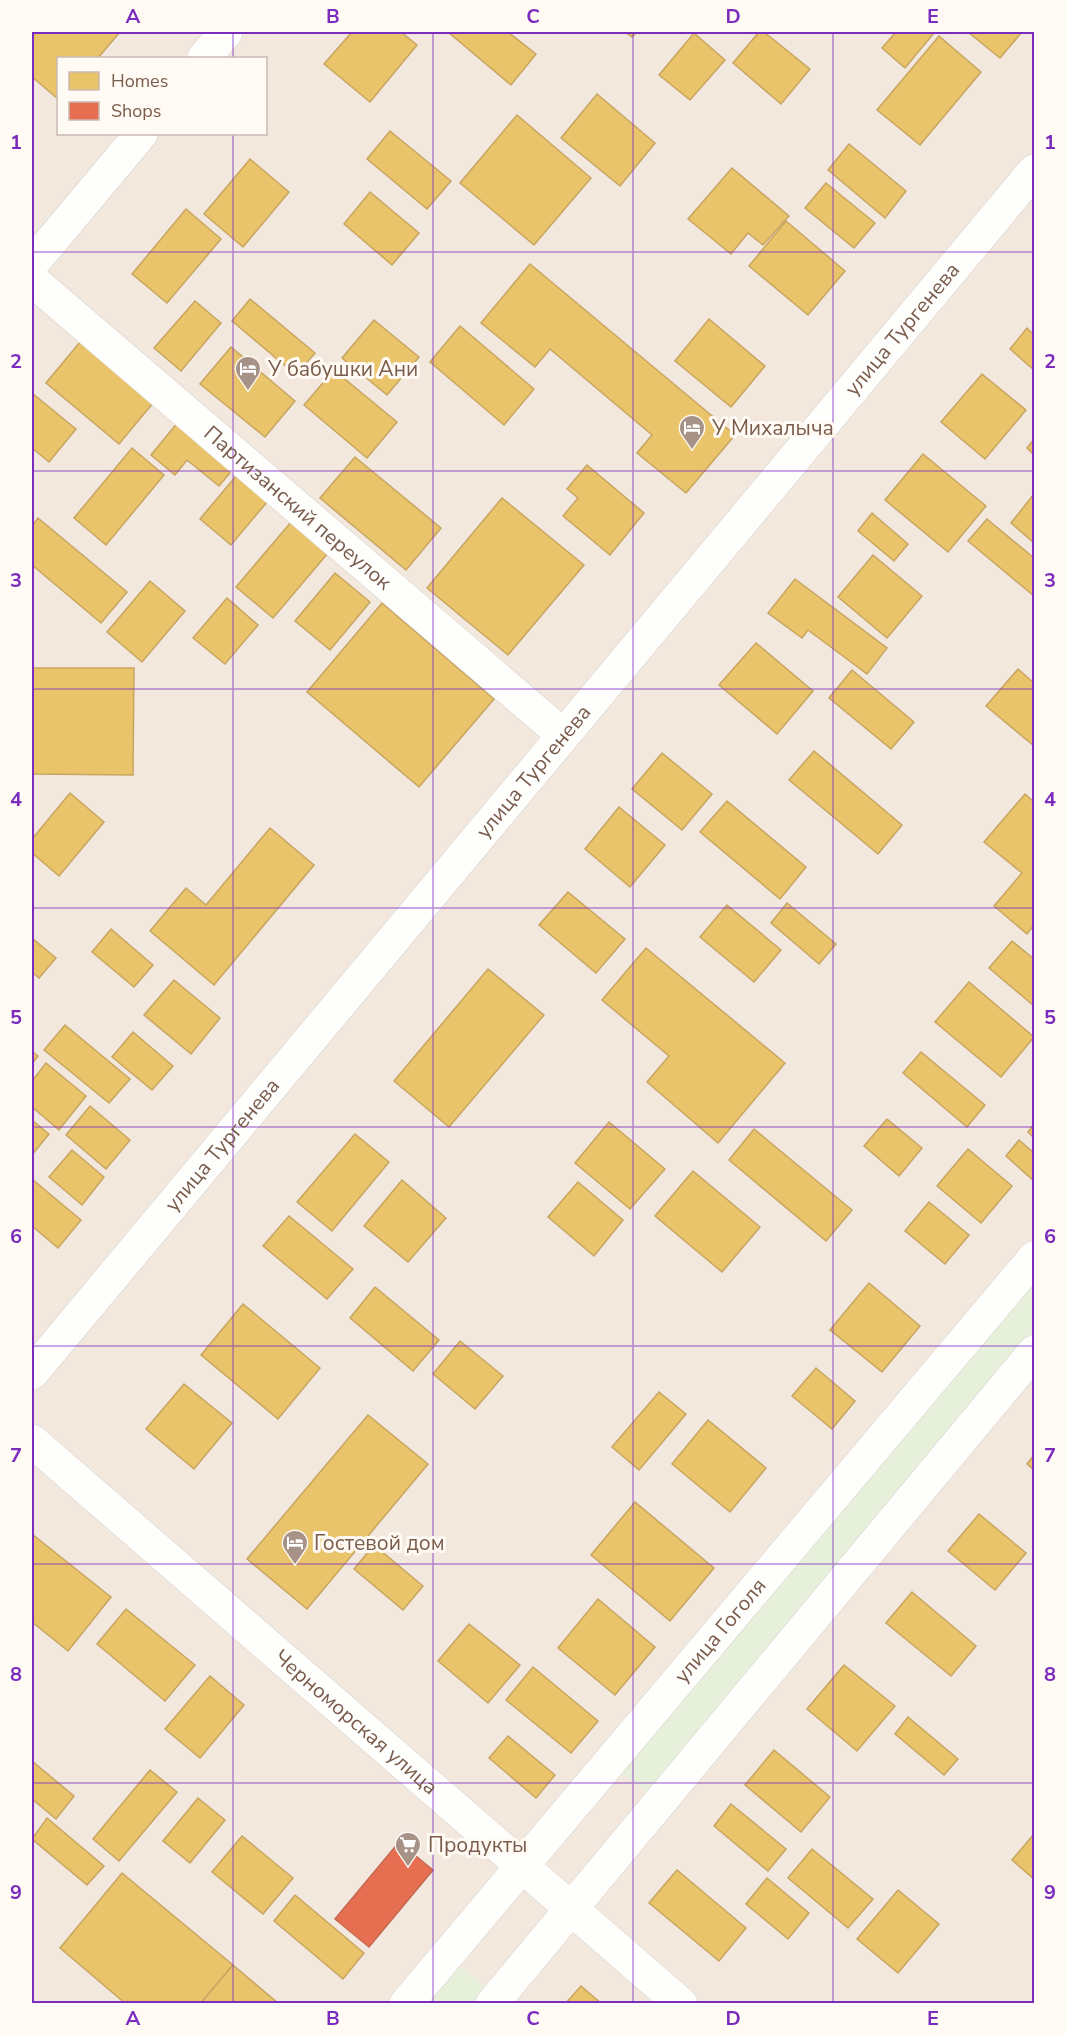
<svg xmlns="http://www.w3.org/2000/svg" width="1066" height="2035" font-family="'Nunito Sans',sans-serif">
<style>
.residential{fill:#f2e8de;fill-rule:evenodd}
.green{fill:#e7f0db}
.homes{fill:#e9c46a;stroke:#c8a561;stroke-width:1.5}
.shops{fill:#e76f51;stroke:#c66950;stroke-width:1.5}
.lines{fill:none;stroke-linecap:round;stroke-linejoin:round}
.minor-casing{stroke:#d7d1cb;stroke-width:34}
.minor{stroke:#fefefd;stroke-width:33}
.grid{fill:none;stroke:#7b2cbf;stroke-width:1.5;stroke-opacity:0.55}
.labels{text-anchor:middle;stroke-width:6;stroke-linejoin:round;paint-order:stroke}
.street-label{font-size:21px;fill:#7a5c4d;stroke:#fffaf3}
.poi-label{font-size:21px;fill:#7a5c4d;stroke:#fffaf3;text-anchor:start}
.neatline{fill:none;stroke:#7b2cbf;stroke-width:2}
.grid-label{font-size:20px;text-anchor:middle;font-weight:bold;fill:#7b2cbf}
</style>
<rect width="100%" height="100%" fill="#f9f5f0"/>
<path class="residential" d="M32 32H1034V2003H32ZM58 58H266V134H58Z"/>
<g class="green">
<path d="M1034 1278V1334L650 1795 621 1772Z"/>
<path d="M456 1964 487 1988 474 2003 423 2004Z"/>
</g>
<g class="homes">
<path d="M32 32H120L98 58H58V99L32 77Z"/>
<path d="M352 32H401L417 45 370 102 324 64Z"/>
<path d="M448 32H508L536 54 511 85Z"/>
<path d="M625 32H637L632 37Z"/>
<path d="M759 32H764L810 69 781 104 733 63Z"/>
<path d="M896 32H933L934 33 905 68 882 48Z"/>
<path d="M968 32H1022L1000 58Z"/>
<path d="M694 33 725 60 690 100 659 75Z"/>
<path d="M939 36 981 72 920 145 877 110Z"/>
<path d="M597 94 655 143 620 186 561 138Z"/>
<path d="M517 115 591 178 534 245 460 183Z"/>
<path d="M390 131 451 181 427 209 367 159Z"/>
<path d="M849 144 906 191 885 218 828 170Z"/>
<path d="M250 159 289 192 243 247 204 214Z"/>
<path d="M732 168 789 216 763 245 748 233 731 254 688 219Z"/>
<path d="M826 183 875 223 854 248 805 208Z"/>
<path d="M370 192 419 233 392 265 344 224Z"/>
<path d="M186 209 221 239 167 303 132 274Z"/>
<path d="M786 221 845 271 808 315 749 266Z"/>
<path d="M530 264 735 435 686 493 637 453 652 435 550 349 535 367 481 323Z"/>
<path d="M250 299 315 353 296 375 232 321Z"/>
<path d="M195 301 221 323 181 371 154 348Z"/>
<path d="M709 319 765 366 731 407 675 361Z"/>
<path d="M374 320 419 357 387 395 342 358Z"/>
<path d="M460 326 534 389 504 425 430 362Z"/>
<path d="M1027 328 1034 335V370L1010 349Z"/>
<path d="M80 342 153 403 119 444 46 383Z"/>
<path d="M231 347 295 401 265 437 200 384Z"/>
<path d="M334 370 397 422 367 458 304 405Z"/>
<path d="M982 374 1026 410 985 459 941 422Z"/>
<path d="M32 393 76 429 49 462 32 448Z"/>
<path d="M178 422 234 468 219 486 187 460 175 475 151 455Z"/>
<path d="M1034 439V455L1027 448Z"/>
<path d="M132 448 164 475 106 545 74 518Z"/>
<path d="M923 454 986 506 948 552 885 500Z"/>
<path d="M355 457 441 528 406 570 320 498Z"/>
<path d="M587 465 644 513 610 555 563 516 578 498 567 489Z"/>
<path d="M236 476 267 502 231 545 200 519Z"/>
<path d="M1034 494V543L1011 523Z"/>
<path d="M502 498 584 565 508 655 427 588Z"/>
<path d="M872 513 908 544 894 561 858 531Z"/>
<path d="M38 518 127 592 101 623 32 565V526Z"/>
<path d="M987 519 1034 558V596L968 541Z"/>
<path d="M291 522 328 553 273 618 236 587Z"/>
<path d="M873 555 922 596 887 638 838 597Z"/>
<path d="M335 573 370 602 330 650 295 621Z"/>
<path d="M795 579 887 648 867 674 808 630 802 638 768 613Z"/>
<path d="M150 581 185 611 142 662 107 632Z"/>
<path d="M227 598 258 625 225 664 193 638Z"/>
<path d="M382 603 494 699 419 787 307 692Z"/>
<path d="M756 643 813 691 777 734 719 685Z"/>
<path d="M32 668H134L133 775 32 774Z"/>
<path d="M1018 669 1034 683V746L986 706Z"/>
<path d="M852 670 914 722 891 749 829 698Z"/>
<path d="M814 751 902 825 878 854 789 780Z"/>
<path d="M662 753 712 794 682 830 632 789Z"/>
<path d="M70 793 104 822 59 876 32 853V839Z"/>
<path d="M1025 794 1034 802V925L1027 934 994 906 1022 873 984 842Z"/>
<path d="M727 801 806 867 780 899 700 832Z"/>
<path d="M619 807 665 845 630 887 585 849Z"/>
<path d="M270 828 314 865 214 985 150 931 186 888 206 905Z"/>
<path d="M568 892 625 939 596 973 539 925Z"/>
<path d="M787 903 836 944 819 964 771 923Z"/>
<path d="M727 905 781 950 754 982 700 937Z"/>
<path d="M111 929 153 965 134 987 92 952Z"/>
<path d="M32 938 56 958 39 978 32 972Z"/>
<path d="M1012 941 1034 959V1006L989 968Z"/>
<path d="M646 948 785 1063 718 1143 647 1082 669 1056 602 1000Z"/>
<path d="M488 969 544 1015 449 1127 394 1081Z"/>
<path d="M174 980 220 1018 191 1054 144 1015Z"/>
<path d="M969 982 1034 1037 1001 1077 935 1022Z"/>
<path d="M65 1025 130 1079 109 1103 44 1050Z"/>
<path d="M133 1032 173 1066 152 1090 112 1057Z"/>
<path d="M32 1051 38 1056 32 1064Z"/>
<path d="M921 1052 985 1105 967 1127 903 1073Z"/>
<path d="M46 1063 86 1096 59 1130 32 1107V1081Z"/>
<path d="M90 1106 130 1140 106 1169 66 1135Z"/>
<path d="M887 1119 922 1148 899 1176 864 1146Z"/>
<path d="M32 1120 49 1134 32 1155Z"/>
<path d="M609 1122 665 1169 630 1209 575 1163Z"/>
<path d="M1034 1124V1138L1028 1132Z"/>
<path d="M754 1129 852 1210 826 1241 729 1160Z"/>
<path d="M355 1134 389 1162 332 1231 297 1202Z"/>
<path d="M1019 1140 1034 1153V1181L1006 1156Z"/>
<path d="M968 1149 1012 1186 981 1223 937 1186Z"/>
<path d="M72 1150 104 1177 82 1205 49 1177Z"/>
<path d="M693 1171 760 1227 722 1272 655 1216Z"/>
<path d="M32 1179 81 1220 58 1248 32 1226Z"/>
<path d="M402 1180 446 1218 408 1262 364 1226Z"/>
<path d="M578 1182 623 1220 594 1256 548 1217Z"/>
<path d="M929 1202 969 1235 945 1264 905 1231Z"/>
<path d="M289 1216 353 1269 327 1299 263 1246Z"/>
<path d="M869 1283 920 1326 882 1372 830 1330Z"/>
<path d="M375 1287 439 1340 413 1371 350 1318Z"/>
<path d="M243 1304 320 1368 278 1419 201 1355Z"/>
<path d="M460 1341 503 1376 475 1409 433 1374Z"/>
<path d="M816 1368 855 1401 832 1429 792 1396Z"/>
<path d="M184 1384 232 1423 194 1469 146 1429Z"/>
<path d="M659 1392 686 1414 639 1470 612 1447Z"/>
<path d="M368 1415 428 1464 307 1609 247 1559Z"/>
<path d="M708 1420 766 1468 730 1512 672 1464Z"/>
<path d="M1034 1455V1470L1027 1464Z"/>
<path d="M635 1502 714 1568 670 1621 591 1555Z"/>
<path d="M979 1514 1026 1553 995 1590 948 1551Z"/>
<path d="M32 1534 111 1597 68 1651 32 1622Z"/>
<path d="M374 1545 423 1586 403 1610 354 1569Z"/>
<path d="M912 1592 976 1646 951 1676 886 1623Z"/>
<path d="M598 1599 655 1647 615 1695 558 1648Z"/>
<path d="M126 1609 195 1665 165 1701 97 1644Z"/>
<path d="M469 1624 520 1665 488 1703 438 1661Z"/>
<path d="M844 1665 895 1706 857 1751 807 1709Z"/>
<path d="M533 1667 598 1721 571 1753 506 1700Z"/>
<path d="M210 1676 244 1705 200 1758 165 1729Z"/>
<path d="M908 1717 958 1759 944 1775 895 1734Z"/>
<path d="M508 1736 555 1775 536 1798 489 1758Z"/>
<path d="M774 1750 830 1797 801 1832 745 1785Z"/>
<path d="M32 1761 74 1796 56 1819 32 1799Z"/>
<path d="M150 1770 177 1792 119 1861 93 1839Z"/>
<path d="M198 1798 225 1820 190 1863 163 1841Z"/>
<path d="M731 1804 786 1849 768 1871 714 1826Z"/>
<path d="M47 1818 104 1866 87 1885 32 1839Z"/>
<path d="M1034 1834V1879L1012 1860Z"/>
<path d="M242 1836 293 1878 263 1914 212 1872Z"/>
<path d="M812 1849 873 1899 848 1928 788 1878Z"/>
<path d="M677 1870 746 1928 719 1961 649 1903Z"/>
<path d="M122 1873 233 1965 200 2004H126L60 1948Z"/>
<path d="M767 1878 809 1913 788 1939 746 1904Z"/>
<path d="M898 1890 939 1924 898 1973 857 1939Z"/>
<path d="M295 1895 364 1953 343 1979 274 1921Z"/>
<path d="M233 1965 279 2004H200Z"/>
<path d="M581 1986 602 2004H565Z"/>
</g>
<path class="shops" d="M399 1842 433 1870 369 1947 335 1919Z"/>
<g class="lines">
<defs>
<g id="minor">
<path d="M204 58 226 32"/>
<path d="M32 264 141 134"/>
<path id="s1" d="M32 280 563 735"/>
<path id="s2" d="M32 1373 1034 171"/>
<path id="s3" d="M32 1441 681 2004"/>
<path id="s4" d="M406 2004 1034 1258"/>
<path d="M492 2004 1034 1352"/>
</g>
</defs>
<use href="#minor" class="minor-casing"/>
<use href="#minor" class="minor"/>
</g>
<path class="grid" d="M233 32V58M433 32V2004M633 32V2004M833 32V2004M233 134V2004M32 252H1034M32 471H1034M32 689H1034M32 908H1034M32 1127H1034M32 1346H1034M32 1564H1034M32 1783H1034"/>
<defs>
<symbol id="hotel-pin" viewBox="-11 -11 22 30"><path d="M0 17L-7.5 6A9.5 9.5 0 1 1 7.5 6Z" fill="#a69286" stroke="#fffaf3"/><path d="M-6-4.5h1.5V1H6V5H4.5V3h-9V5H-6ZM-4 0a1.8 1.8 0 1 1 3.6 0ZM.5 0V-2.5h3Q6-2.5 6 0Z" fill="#fff"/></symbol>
<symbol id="supermarket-pin" viewBox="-11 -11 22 30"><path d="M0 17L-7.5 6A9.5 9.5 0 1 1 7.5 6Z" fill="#a69286" stroke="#fffaf3"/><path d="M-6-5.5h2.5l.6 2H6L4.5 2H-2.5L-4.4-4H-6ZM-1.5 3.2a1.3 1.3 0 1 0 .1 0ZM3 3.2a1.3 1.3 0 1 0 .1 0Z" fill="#fff"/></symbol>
</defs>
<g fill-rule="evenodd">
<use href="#hotel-pin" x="233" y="354" width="30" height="40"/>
<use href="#hotel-pin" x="677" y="413" width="30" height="40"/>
<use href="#hotel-pin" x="280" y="1528" width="30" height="40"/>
<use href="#supermarket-pin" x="393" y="1830" width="30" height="40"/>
</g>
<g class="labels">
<g class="street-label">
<text dy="7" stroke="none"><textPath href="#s2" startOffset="1359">улица Тургенева</textPath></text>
<text dy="7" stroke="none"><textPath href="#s1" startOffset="350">Партизанский переулок</textPath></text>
<text dy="7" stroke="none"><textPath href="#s2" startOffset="783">улица Тургенева</textPath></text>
<text dy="7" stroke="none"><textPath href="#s2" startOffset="297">улица Тургенева</textPath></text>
<text dy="7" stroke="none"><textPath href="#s4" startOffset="488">улица Гоголя</textPath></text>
<text dy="7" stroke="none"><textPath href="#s3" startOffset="429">Черноморская улица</textPath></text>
</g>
<g class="poi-label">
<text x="268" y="376">У бабушки Ани</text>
<text x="712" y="435">У Михалыча</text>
<text x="314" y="1550">Гостевой дом</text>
<text x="428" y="1852">Продукты</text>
</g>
</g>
<rect width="1066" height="2035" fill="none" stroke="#fffaf3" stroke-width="66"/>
<rect x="57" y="57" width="210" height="78" fill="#fffaf3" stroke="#cabbb1" stroke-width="1.5"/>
<rect x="69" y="72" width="30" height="18" fill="#e9c46a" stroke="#cabbb1" stroke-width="1.5"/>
<text x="111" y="87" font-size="18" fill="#7a5c4d">Homes</text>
<rect x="69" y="102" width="30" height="18" fill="#e76f51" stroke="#cabbb1" stroke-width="1.5"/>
<text x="111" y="117" font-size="18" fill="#7a5c4d">Shops</text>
<rect x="33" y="33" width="1000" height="1969" class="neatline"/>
<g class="grid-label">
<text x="133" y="23">A</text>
<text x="333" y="23">B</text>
<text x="533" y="23">C</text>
<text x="733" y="23">D</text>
<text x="933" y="23">E</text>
<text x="16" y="149">1</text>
<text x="1050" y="149">1</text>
<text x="16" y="368">2</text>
<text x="1050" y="368">2</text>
<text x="16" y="587">3</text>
<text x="1050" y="587">3</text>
<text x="16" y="806">4</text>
<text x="1050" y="806">4</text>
<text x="16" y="1024">5</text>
<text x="1050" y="1024">5</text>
<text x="16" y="1243">6</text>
<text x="1050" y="1243">6</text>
<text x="16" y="1462">7</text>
<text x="1050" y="1462">7</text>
<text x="16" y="1681">8</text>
<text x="1050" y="1681">8</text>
<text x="16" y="1899">9</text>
<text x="1050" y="1899">9</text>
<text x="133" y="2025">A</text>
<text x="333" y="2025">B</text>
<text x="533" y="2025">C</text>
<text x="733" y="2025">D</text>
<text x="933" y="2025">E</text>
</g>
</svg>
